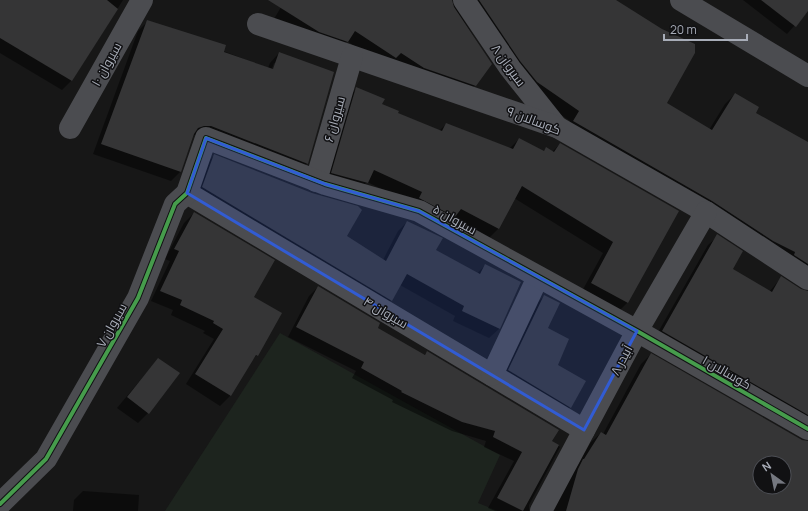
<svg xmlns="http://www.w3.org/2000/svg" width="808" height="511" font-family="Manrope,Cairo,sans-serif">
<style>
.green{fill:#1d241e}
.shadow{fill:#0007;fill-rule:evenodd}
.building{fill:#353536;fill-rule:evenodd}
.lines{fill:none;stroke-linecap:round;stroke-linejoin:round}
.minor{stroke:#4b4c50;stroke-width:22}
.cycleway-casing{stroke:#111113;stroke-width:6}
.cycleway{stroke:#469c4c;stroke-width:4}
.marked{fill:#325cd3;fill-opacity:0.2;stroke:#325cd3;stroke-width:3;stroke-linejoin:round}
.labels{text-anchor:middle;stroke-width:3;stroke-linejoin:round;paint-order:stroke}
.street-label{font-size:13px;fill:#a8adb8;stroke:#111113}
</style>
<rect width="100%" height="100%" fill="#171717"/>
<path class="green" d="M280 333 500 455 478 503 498 511H165Z"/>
<g class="shadow">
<path d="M0 0H123L72 80 62 90 0 53Z"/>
<path d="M279 0H451L491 64 475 85 466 95 385 67 347 41 337 51 274 19 284 2Z"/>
<path d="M461 0H614L661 30 665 104 709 130 725 104 735 94 754 113 808 143V282L564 131 570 121 528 92Z"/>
<path d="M743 0H808V10L787 34Z"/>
<path d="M147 22 268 68 270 63 279 53 307 163 298 173 201 136 194 135 180 172 171 181 93 154 138 31ZM274 63H276L272 74H270Z"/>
<path d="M356 89 396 113 439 131 446 124 510 148 519 139 543 152 546 148 552 152 560 144 677 211 628 302 617 313 581 293 603 253 514 198 498 229 488 239 367 182 356 193 321 183 346 99Z"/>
<path d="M214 156 383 260 398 231 407 222 435 251 477 274 485 265 520 284 499 329 489 338 453 321 455 316 400 285 391 300 382 310 193 197 204 165Z"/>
<path d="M194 213 253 297 257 355 251 361 230 396 220 406 186 384 214 339 203 333 205 331 171 315 173 310 151 301 170 261 165 259 184 223Z"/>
<path d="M718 236 731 270 769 292 781 278 801 291 808 292V431L653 341 708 245Z"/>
<path d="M318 287 377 328 424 355 427 352 560 447 529 505V511H495L488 508 514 461 484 447 486 441 452 431 392 402 393 400 352 378 356 371 288 337 309 296Z"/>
<path d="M544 296 546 329 570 407 560 417 499 380 534 306Z"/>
<path d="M651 354 801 441 808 442V511H551L591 442 601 433 603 434 641 364ZM760 463H784V487H760Z"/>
<path d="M158 359 148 413 138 423 117 408Z"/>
<path d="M83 491 139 495 138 511H73L74 500Z"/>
</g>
<g class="building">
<path d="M0 0H107L118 9 72 81 0 38Z"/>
<path d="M268 0H452L454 7 492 64 476 86 424 68 401 53 396 58 355 31 348 42 319 32Z"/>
<path d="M479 0H616L662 29 695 44V53L691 60 667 103 712 130 735 93 759 107 756 113 808 142V264L794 255 795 252 773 241 712 201 573 121 579 111 537 82 520 61Z"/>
<path d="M761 0H808V11L796 27Z"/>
<path d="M147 20 226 45 224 52 273 69 279 52 334 72 308 164 211 126H204L198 128 194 134 181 172 101 144Z"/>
<path d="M356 87 385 99 382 104 399 111 398 113 442 131 446 123 513 149 519 138 544 151 546 147 554 152 560 143 679 211 628 303 591 283 613 242 522 186 499 229 461 209 455 217 419 198 422 192 374 170 368 183 331 173Z"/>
<path d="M214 154 312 193 358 206 362 210 347 236 386 261 407 221 443 238 436 250 480 274 485 264 521 282 500 329 462 311 464 306 407 274 392 301 202 187Z"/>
<path d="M194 212 275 260 254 297 282 313 258 356 256 355 231 396 195 374 223 329 213 323 214 321 180 305 182 300 160 291 179 251 174 249Z"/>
<path d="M717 234 743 251 733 269 772 292 781 276 801 289 808 291V415L662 331Z"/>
<path d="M318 286 380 323 378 328 425 355 427 351 559 430 552 441 559 445 523 511 497 498 522 452 493 437 495 431 462 422 401 392 402 391 361 368 364 362 296 327Z"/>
<path d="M544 295 560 303 548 328 569 339 558 365 586 381 571 408 508 370Z"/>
<path d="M651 353 802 440 808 441V511H566L578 469 583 459H584L601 432 606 435ZM760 463H784V487H760Z"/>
<path d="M158 358 180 373 149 414 127 397Z"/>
</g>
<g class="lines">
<g class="minor">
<path d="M464 0 510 68 557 127"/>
<path d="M681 0 808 76"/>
<path d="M258 24 557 127 706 212 808 279"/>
<path d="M70 128 142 0"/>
<path d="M316 181 352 57"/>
<path d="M187 193 584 430"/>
<path d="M492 375 538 277"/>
<path d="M0 504 46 459 138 298 175 204 187 193 206 138 325 184 419 211 637 331 808 429"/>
<path d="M541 511 637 331 706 212"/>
</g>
<defs>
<path id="cycleway" d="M0 504 46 459 138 298 175 204 187 193 206 138 325 184 419 211 637 331 808 429"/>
</defs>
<use href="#cycleway" class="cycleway-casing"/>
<use href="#cycleway" class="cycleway"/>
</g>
<path class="marked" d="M206 138 325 184 419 211 637 331 584 430 187 193Z"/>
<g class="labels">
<g class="street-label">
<text transform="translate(106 64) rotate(-61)" y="5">سیروان ۱۰</text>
<text transform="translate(509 65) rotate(54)" y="5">سیروان ۸</text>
<text transform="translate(334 119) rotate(-74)" y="5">سیروان ۶</text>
<text transform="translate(534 120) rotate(21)" y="5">کوسالان ۹</text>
<text transform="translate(455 219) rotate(29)" y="5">سیروان ۵</text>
<text transform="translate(386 312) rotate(31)" y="5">سیروان ۴</text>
<text transform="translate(111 325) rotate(-61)" y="5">سیروان ۷</text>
<text transform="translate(621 360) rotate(-62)" y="5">آبیدر ۸</text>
<text transform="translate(727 372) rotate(30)" y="5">کوسالان ۱</text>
</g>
</g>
<g transform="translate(772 475) rotate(327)"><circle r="19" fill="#111113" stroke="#4d4f55"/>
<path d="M0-3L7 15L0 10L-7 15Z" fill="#757880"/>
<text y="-6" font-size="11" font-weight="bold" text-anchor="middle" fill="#a8adb8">N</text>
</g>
<path d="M664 34v6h83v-6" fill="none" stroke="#a8adb8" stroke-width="2"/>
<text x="670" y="34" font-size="12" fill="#a8adb8" stroke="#111113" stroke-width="3" paint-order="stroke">20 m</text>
</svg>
